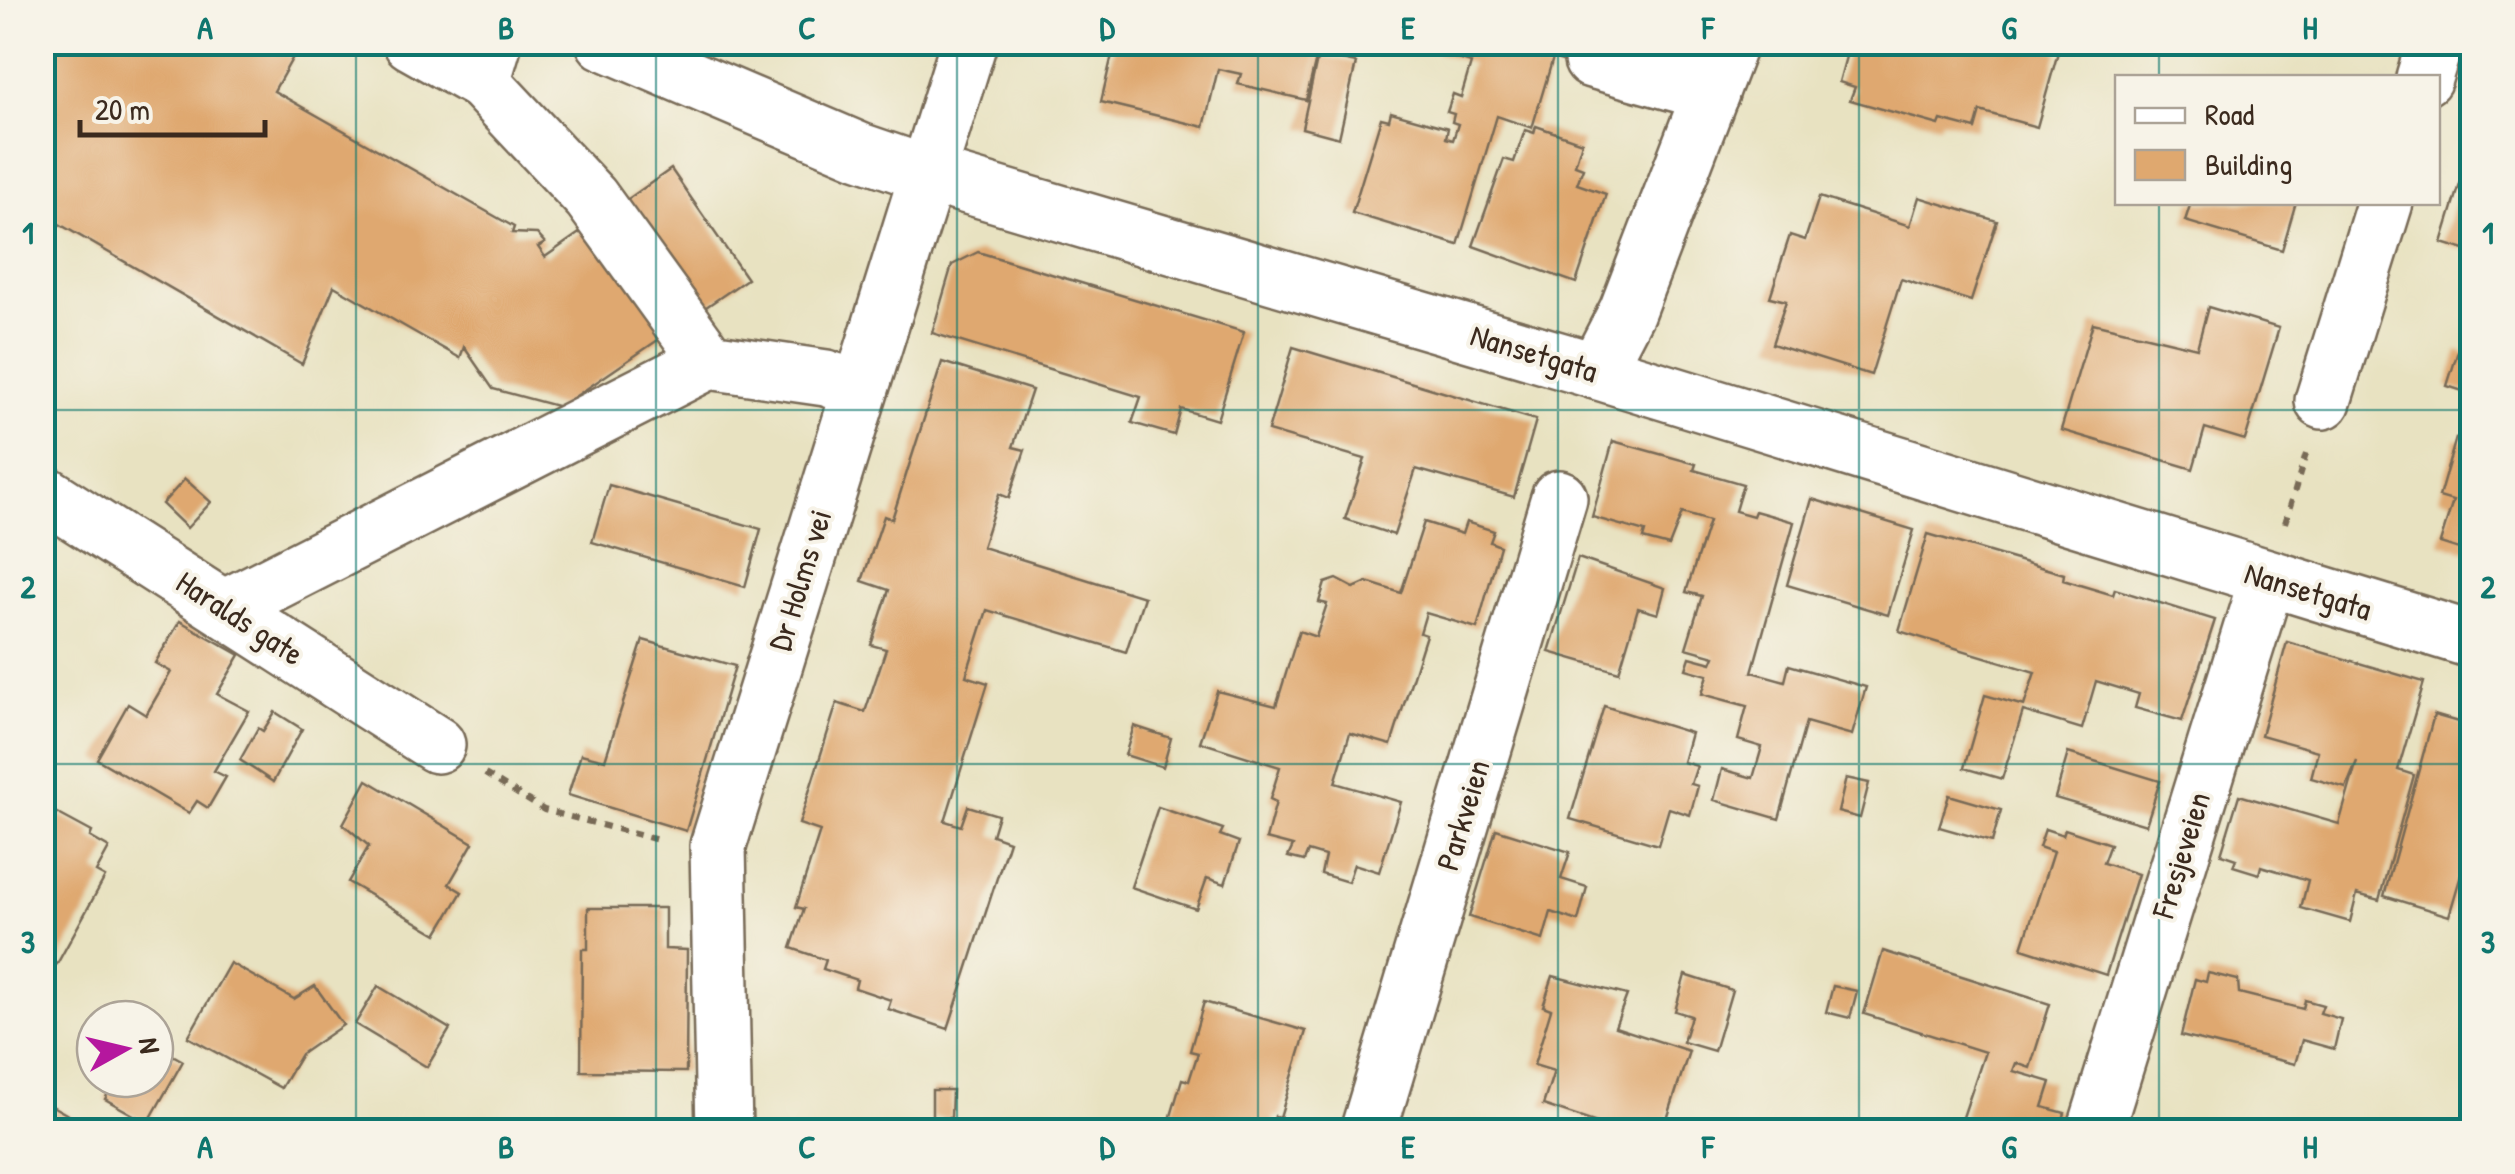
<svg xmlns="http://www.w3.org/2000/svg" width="2515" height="1174" font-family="'Patrick Hand',sans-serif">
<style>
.building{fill:#dfa86f}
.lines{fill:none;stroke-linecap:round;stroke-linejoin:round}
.minor-casing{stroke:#786a57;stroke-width:60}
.major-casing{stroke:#786a57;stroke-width:60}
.path{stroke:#786a57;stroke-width:6;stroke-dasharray:8 8;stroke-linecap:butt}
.minor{stroke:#fff;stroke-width:55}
.major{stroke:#fff;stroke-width:55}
.grid{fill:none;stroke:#0f766e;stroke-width:2.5;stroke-opacity:0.55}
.labels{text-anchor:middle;stroke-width:8;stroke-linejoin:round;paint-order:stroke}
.street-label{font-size:32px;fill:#3b2a1e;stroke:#f7f3e8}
.neatline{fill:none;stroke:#0f766e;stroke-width:4}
.grid-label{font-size:32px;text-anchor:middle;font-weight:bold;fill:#0f766e}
</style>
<rect width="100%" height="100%" fill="#f7f3e8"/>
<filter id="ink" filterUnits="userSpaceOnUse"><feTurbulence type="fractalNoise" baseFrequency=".01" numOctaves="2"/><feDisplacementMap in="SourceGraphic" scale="20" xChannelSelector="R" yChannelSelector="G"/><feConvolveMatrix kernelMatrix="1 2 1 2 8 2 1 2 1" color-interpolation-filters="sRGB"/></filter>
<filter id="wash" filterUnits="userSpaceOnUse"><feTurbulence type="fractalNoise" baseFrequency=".0048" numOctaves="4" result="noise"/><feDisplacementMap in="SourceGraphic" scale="40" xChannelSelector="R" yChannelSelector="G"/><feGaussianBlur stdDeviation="2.25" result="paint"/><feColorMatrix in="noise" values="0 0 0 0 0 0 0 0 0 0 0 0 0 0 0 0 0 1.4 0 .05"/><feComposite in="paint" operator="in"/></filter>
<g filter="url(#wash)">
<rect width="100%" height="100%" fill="#e8e2c1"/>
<g id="blocks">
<g class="building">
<path d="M42 42H268L293 57 274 91 514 227 512 233 537 234 545 243 538 247 545 257 671 169 747 279 560 407 493 389 464 347 460 358 334 286 302 364 42 214Z"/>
<path d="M1115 42H1320L1306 100 1238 84 1241 74 1218 69 1204 127 1101 102Z"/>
<path d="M1439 42H1499L1526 51 1529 42H1578L1571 64 1553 58 1532 128 1497 116 1458 245 1352 213 1381 118 1389 120 1391 112 1448 128 1446 138 1453 140 1458 124 1452 122 1454 114 1447 112 1453 94 1461 97 1471 63 1436 52Z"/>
<path d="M1639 42H1678L1671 57Z"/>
<path d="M1850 42H2024L2058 52 2037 127 1980 111 1975 129 1941 120 1939 125 1850 100 1855 87 1839 82Z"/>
<path d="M1318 55 1356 63 1339 138 1302 128Z"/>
<path d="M1536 126 1582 142 1575 165 1583 168 1577 184 1606 194 1576 283 1473 246 1504 159 1514 162 1525 130 1534 133Z"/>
<path d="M2472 145V252L2442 243Z"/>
<path d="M1819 197 1910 226 1919 197 1997 221 1971 301 1901 279 1871 375 1772 344 1786 301 1770 297 1790 235 1805 240Z"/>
<path d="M2191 202H2296L2282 250 2185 221Z"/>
<path d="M978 252 1244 332 1217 420 1181 409 1174 435 1132 423 1141 397 932 333 952 265Z"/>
<path d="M2208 307 2279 328 2245 440 2205 428 2193 469 2061 430 2093 323 2197 348Z"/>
<path d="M1293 347 1536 420 1514 497 1416 469 1394 535 1345 519 1365 459 1268 431Z"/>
<path d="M2458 351 2472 356V394L2447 386Z"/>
<path d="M942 362 1032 390 1013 447 1025 450 1009 498 999 494 982 547 1144 597 1126 652 987 610 966 676 988 683 945 821 961 826 968 806 998 815 992 835 1009 841 948 1029 888 1009 891 1000 855 988 857 980 823 969 826 960 791 948 804 909 796 907 820 831 799 824 837 703 865 712 886 649 871 645 889 590 862 581 884 516 892 519Z"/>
<path d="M2456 438 2472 443V553L2440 543 2453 501 2439 497Z"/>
<path d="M1613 441 1696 464 1694 470 1743 484 1735 511 1753 516 1755 511 1794 522 1752 672 1785 681 1789 665 1866 687 1852 735 1806 722 1779 819 1714 800 1722 769 1753 778 1762 747 1738 740 1747 706 1702 694 1708 675 1686 669 1690 657 1712 663 1715 656 1686 648 1702 596 1686 592 1709 521 1682 513 1669 546 1643 539 1645 532 1592 517Z"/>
<path d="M185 479 211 502 187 528 162 504Z"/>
<path d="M609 485 761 529 745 587 592 542Z"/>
<path d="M1812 499 1914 530 1888 615 1787 585Z"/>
<path d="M1424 522 1462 534 1466 522 1494 531 1490 542 1500 546 1477 628 1426 613 1420 633 1426 635 1391 745 1350 733 1335 783 1401 802 1379 872 1354 864 1348 882 1321 874 1325 856 1308 851 1304 861 1288 857 1293 846 1266 839 1276 802 1270 799 1280 767 1200 742 1217 691 1276 706 1299 631 1316 637 1327 604 1319 602 1325 583 1337 579 1354 588 1367 582 1401 593Z"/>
<path d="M1928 534 2064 574 2063 580 2113 595 2115 589 2215 620 2182 721 2135 708 2139 694 2096 681 2082 729 2023 711 2002 779 1964 768 1985 695 2024 706 2035 672 1899 631Z"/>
<path d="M1578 558 1665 588 1658 614 1638 608 1619 672 1549 652Z"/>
<path d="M180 621 240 655 217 694 249 711 214 771 226 777 208 808 197 801 189 813 97 759 128 704 146 715 171 672 155 663Z"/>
<path d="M643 640 735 666 686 831 568 795 581 754 605 760Z"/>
<path d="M2287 642 2424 682 2398 770 2414 775 2379 900 2357 894 2350 922 2301 908 2308 880 2261 866 2259 874 2233 866 2236 859 2221 854 2239 795 2339 824 2357 761 2346 788 2311 778 2318 751 2261 735Z"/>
<path d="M1604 706 1691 733 1683 762 1697 766 1691 784 1698 786 1690 815 1669 808 1658 845 1570 819Z"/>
<path d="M275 712 302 729 273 782 240 760 258 728 263 731Z"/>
<path d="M2434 715 2472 726V837L2449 916 2384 896Z"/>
<path d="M1134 726 1171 738 1163 767 1125 755Z"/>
<path d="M2068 753 2160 781 2146 825 2055 798Z"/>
<path d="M1846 778 1869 783 1860 818 1838 812Z"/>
<path d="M367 780 473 843 449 884 462 892 437 934 348 882 369 846 343 824Z"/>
<path d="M1949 795 2001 810 1992 842 1939 827Z"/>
<path d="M42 805 92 832 90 837 109 848 96 872 105 877 57 964 42 956Z"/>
<path d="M1158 807 1223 829 1220 835 1239 842 1225 884 1207 878 1196 909 1131 887Z"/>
<path d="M1496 829 1570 852 1561 879 1587 887 1578 921 1551 912 1543 940 1469 917Z"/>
<path d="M2045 829 2063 835 2065 829 2110 844 2103 863 2138 874 2106 975 2022 948 2053 852 2039 847Z"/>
<path d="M588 908H665V949L687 950 686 1072 581 1071 582 949H588Z"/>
<path d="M1883 951 2050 1004 2030 1068 2016 1063 2013 1071 2051 1082 2043 1107 2065 1113 2059 1132H1958L1985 1052 1864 1014Z"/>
<path d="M230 963 294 999 315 986 343 1025 301 1054 281 1088 188 1037Z"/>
<path d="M2208 973 2238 980 2239 993 2303 1009 2305 1000 2323 1005 2320 1013 2341 1019 2334 1049 2302 1040 2295 1064 2181 1036 2195 979 2206 982Z"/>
<path d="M1685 975 1732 990 1714 1051 1683 1042 1691 1016 1675 1011Z"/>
<path d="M1553 976 1627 995 1615 1027 1689 1051 1663 1132H1624L1543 1105 1554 1071 1534 1065 1551 1009 1543 1006Z"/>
<path d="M378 986 450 1029 427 1067 355 1024Z"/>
<path d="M1833 986 1857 991 1850 1018 1826 1012Z"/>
<path d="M1204 1002 1306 1031 1280 1117 1275 1116 1271 1132 1232 1124 1230 1132H1199L1169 1123 1182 1079 1189 1081 1198 1053 1190 1051Z"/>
<path d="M155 1045 183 1061 148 1123 105 1099 116 1079H155Z"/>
<path d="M932 1090H952L951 1118H932Z"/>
<path d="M45 1102 98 1132H42Z"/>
</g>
</g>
</g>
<g filter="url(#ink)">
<use href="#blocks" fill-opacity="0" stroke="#786a57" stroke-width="2.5"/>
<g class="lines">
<defs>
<g id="minor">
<path d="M411 42 482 82"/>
<path d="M494 42 482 82 591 198 709 361 826 378 859 389"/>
<path d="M1592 60 1711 93"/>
<path d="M2424 78 2435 42"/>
<path d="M1596 371 1627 311 1730 42"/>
<path d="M2323 401 2385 202"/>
<path d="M42 492 437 745"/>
<path d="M224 608 709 361"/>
<path d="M724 1132 718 846 969 42"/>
<path d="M1368 1132 1559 498"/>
<path d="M2095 1132 2267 579"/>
</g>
<path id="major" d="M604 42 860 151 927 174 1596 371 2472 640"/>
</defs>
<use href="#minor" class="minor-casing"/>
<use href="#major" class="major-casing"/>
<g class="path">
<path d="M2285 523 2306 454"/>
<path d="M485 774 544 810 658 840"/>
</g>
<use href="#minor" class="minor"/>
<use href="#major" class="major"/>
</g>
</g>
<path class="grid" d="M356 42V1132M656 42V1132M957 42V1132M1258 42V1132M1558 42V1132M1859 42V1132M2159 42V78M2159 202V1132M42 410H2472M42 764H2472"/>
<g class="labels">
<g class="street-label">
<text transform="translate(1534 353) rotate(17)" y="11">Nansetgata</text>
<text transform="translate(800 580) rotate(-73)" y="11">Dr Holms vei</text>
<text transform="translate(2308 591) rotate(17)" y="11">Nansetgata</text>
<text transform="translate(240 618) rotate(33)" y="11">Haralds gate</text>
<text transform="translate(1463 815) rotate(-73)" y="11">Parkveien</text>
<text transform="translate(2181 855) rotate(-73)" y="11">Fresjeveien</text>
</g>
</g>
<rect width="2515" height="1174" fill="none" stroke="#f7f3e8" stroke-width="110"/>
<rect x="2115" y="75" width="325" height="130" fill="#f7f3e8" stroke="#aca397" stroke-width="2.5"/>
<rect x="2135" y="108" width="50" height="15" fill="#ffffff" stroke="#aca397" stroke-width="2.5"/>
<text x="2205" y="125" font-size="30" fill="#3b2a1e">Road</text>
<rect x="2135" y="150" width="50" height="30" fill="#dfa86f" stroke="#aca397" stroke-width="2.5"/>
<text x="2205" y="175" font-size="30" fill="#3b2a1e">Building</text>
<g transform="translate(125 1049) rotate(82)"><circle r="48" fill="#f7f3e8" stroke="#aca397" stroke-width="2.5"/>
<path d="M0-8L18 38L0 25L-18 38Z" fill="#b5179e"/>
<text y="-15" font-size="28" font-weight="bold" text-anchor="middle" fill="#3b2a1e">N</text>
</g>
<path d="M80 120v15h185v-15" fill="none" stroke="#3b2a1e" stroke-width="5"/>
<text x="95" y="120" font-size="30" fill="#3b2a1e" stroke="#f7f3e8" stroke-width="8" paint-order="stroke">20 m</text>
<rect x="55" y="55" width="2405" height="1064" class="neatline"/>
<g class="grid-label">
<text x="205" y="39">A</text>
<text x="506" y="39">B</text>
<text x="807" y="39">C</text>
<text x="1107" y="39">D</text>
<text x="1408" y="39">E</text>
<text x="1708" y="39">F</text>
<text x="2009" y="39">G</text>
<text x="2310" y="39">H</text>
<text x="28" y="244">1</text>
<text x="2488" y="244">1</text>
<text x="28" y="598">2</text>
<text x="2488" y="598">2</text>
<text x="28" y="953">3</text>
<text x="2488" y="953">3</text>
<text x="205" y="1158">A</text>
<text x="506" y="1158">B</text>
<text x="807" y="1158">C</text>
<text x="1107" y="1158">D</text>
<text x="1408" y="1158">E</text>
<text x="1708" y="1158">F</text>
<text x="2009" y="1158">G</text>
<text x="2310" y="1158">H</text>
</g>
</svg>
